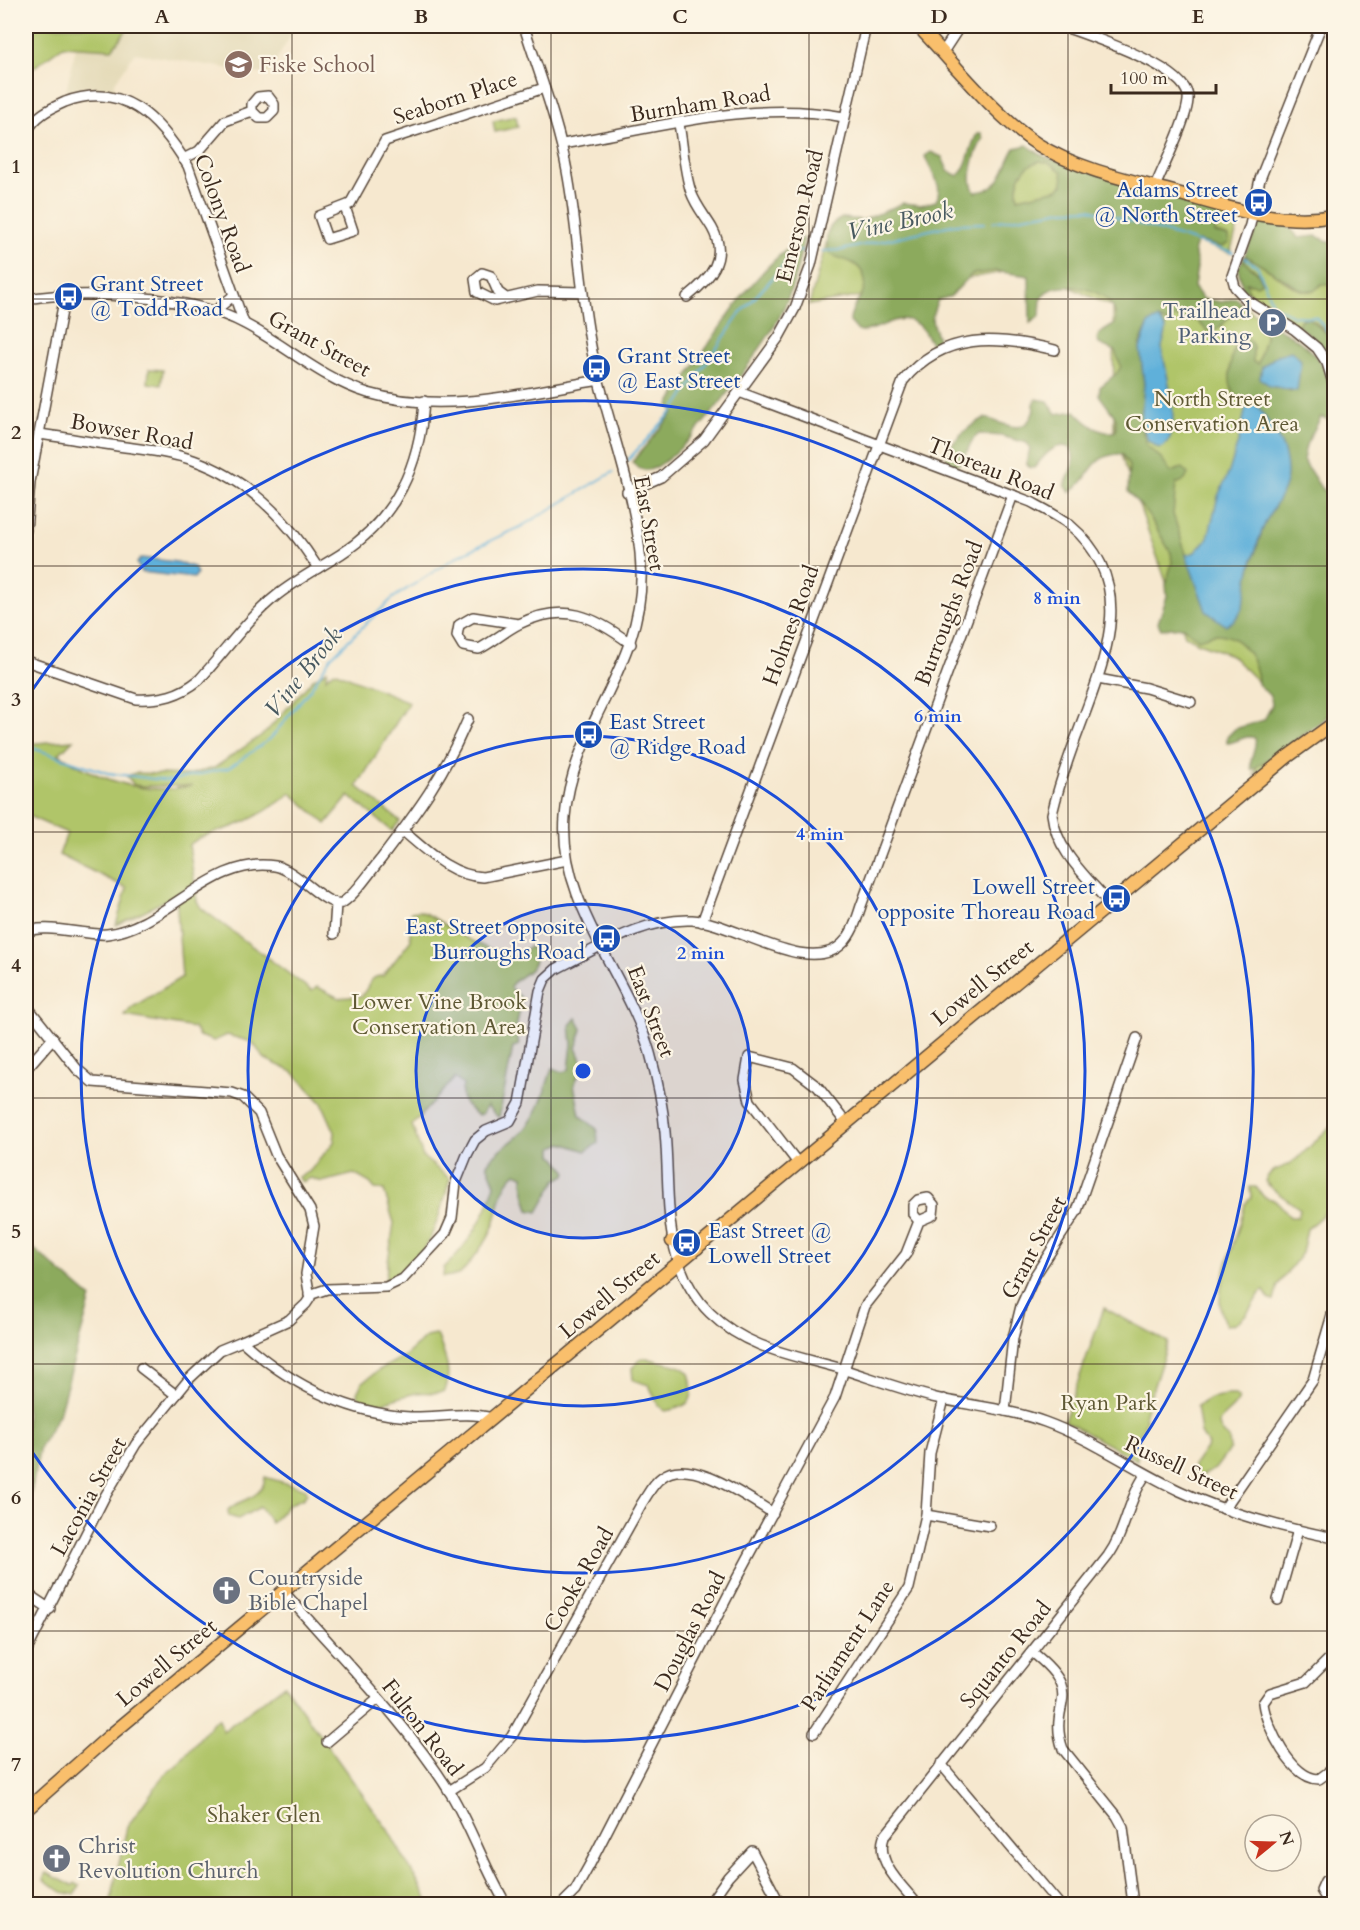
<svg xmlns="http://www.w3.org/2000/svg" width="1360" height="1930" font-family="Cardo,serif">
<style>
.built{fill:#e5dbba}
.green{fill:#b0c569;stroke:#767844;stroke-width:1.5}
.forest{fill:#8caa5d;stroke:#646a3e;stroke-width:1.5;fill-rule:evenodd}
.water{fill:#5fb0da;stroke:#4d6d7c;stroke-width:1.5}
.lines{fill:none;stroke-linecap:round;stroke-linejoin:round}
.stream{stroke:#5fb0da;stroke-width:2}
.minor-casing{stroke:#574639;stroke-width:12}
.major-casing{stroke:#574639;stroke-width:15}
.minor{stroke:#fff;stroke-width:9}
.major{stroke:#f9bf6c;stroke-width:12}
.grid{fill:none;stroke:#3b2a1e;stroke-width:1.5;stroke-opacity:0.55}
.ring{fill:none;stroke:#1d4ed8;stroke-width:3}
.labels{text-anchor:middle;stroke-width:4.5;stroke-linejoin:round;paint-order:stroke}
.education-label{font-size:22px;fill:#785e54;stroke:#fcf5e5;text-anchor:start}
.street-label{font-size:22px;fill:#3b2a1e;stroke:#fcf5e5}
.transit-label{font-size:22px;fill:#164399;stroke:#fcf5e5;text-anchor:start}
.service-label{font-size:22px;fill:#4e5e75;stroke:#fcf5e5;text-anchor:end}
.park-label{font-size:22px;fill:#5e5834;stroke:#fcf5e5}
.worship-label{font-size:22px;fill:#5b616d;stroke:#fcf5e5;text-anchor:start}
.water-label{font-size:24px;font-style:italic;fill:#485960;stroke:#fcf5e5}
.centre{fill:#1d4ed8;stroke:#fcf5e5;stroke-width:3}
.ring-label{font-size:18px;text-anchor:middle;font-weight:bold;fill:#1d4ed8;stroke:#fcf5e5;stroke-width:4.5;stroke-linejoin:round;paint-order:stroke}
.neatline{fill:none;stroke:#3b2a1e;stroke-width:2}
.grid-label{font-size:20px;text-anchor:middle;font-weight:bold;fill:#3b2a1e}
</style>
<rect width="100%" height="100%" fill="#fcf5e5"/>
<filter id="ink" filterUnits="userSpaceOnUse"><feTurbulence type="fractalNoise" baseFrequency=".0167" numOctaves="2"/><feDisplacementMap in="SourceGraphic" scale="12" xChannelSelector="R" yChannelSelector="G"/><feConvolveMatrix kernelMatrix="1 2 1 2 8 2 1 2 1" color-interpolation-filters="sRGB"/></filter>
<filter id="wash" filterUnits="userSpaceOnUse"><feTurbulence type="fractalNoise" baseFrequency=".008" numOctaves="4" result="noise"/><feDisplacementMap in="SourceGraphic" scale="24" xChannelSelector="R" yChannelSelector="G"/><feGaussianBlur stdDeviation="1.35" result="paint"/><feColorMatrix in="noise" values="0 0 0 0 0 0 0 0 0 0 0 0 0 0 0 0 0 1.4 0 .05"/><feComposite in="paint" operator="in"/></filter>
<g filter="url(#wash)">
<rect width="100%" height="100%" fill="#f6e8cf"/>
<path class="built" d="M130 26H296L268 75 135 53 114 84 115 90 87 87 66 91 76 47 112 49Z"/>
<g class="green">
<path d="M26 26H130L112 49 63 46 26 73Z"/>
<path d="M516 116 518 127 495 132 493 121Z"/>
<path d="M1031 150 1106 185 1229 217 1238 226 1230 253 1191 240 1177 292 1202 305H1243L1264 321 1290 497 1334 503V711L1254 775 1277 701 1231 655 1196 642 1185 635 1114 435 1113 307 1028 268 809 305 828 237 1007 205Z"/>
<path d="M1246 256C1263 263 1290 289 1304 291 1318 294 1321 278 1334 286V339L1314 321 1302 318 1297 326 1254 299 1245 284H1253L1258 273 1245 262Z"/>
<path d="M149 369 163 370 161 385 148 383Z"/>
<path d="M327 670 326 678 334 671 409 702 357 786 400 821 392 831 349 796 326 824 291 793C275 806 257 817 237 825 221 832 203 833 189 845L197 901 201 908 312 991 317 987 339 998 361 996C370 988 368 975 383 976L411 940 409 925 411 912 420 911 427 914C457 931 480 951 515 956L529 947 536 950C537 975 517 974 510 987L522 999 516 1028 519 1045 513 1047 499 1118 487 1106 482 1114 478 1115C466 1107 459 1101 463 1085L455 1078 412 1125 423 1157 450 1179C439 1216 428 1269 385 1281L394 1223 384 1190 375 1189 370 1183 354 1174 322 1182 311 1178 302 1182 298 1177 309 1172 334 1142 335 1132 322 1103 293 1072 265 1059 252 1042 227 1035 214 1041 199 1036 194 1028 125 1016 131 1008 182 977 176 895 116 925 127 888 59 855 67 833 26 815V744L73 740 59 754C99 780 145 796 192 786H142L134 785 127 776 135 773 187 775 214 768 266 732 313 679Z"/>
<path d="M576 1018 582 1029 576 1048 583 1065 574 1085 580 1115 597 1129 598 1143 586 1151 562 1143 553 1147V1155L567 1172 566 1175 556 1180 538 1212 529 1210 524 1192 523 1176 516 1173C498 1188 501 1209 492 1229 488 1239 467 1268 459 1275L443 1277 444 1268C469 1244 486 1217 495 1184L487 1164C496 1149 514 1143 525 1129 540 1111 545 1090 552 1068L563 1072 569 1070 572 1044 570 1025Z"/>
<path d="M1334 1125V1209L1325 1213 1307 1229 1302 1253 1278 1285 1274 1301 1270 1300 1264 1291 1261 1292C1252 1304 1244 1325 1226 1325 1207 1294 1239 1239 1245 1204L1251 1197 1250 1187H1256L1264 1197 1275 1200 1290 1217H1298L1300 1209 1271 1188 1265 1181C1271 1167 1281 1170 1291 1163 1308 1152 1318 1135 1334 1125Z"/>
<path d="M1104 1308 1168 1342 1145 1413 1146 1421 1138 1440 1137 1460 1064 1421Z"/>
<path d="M435 1335 438 1337C445 1357 452 1371 445 1391 434 1395 428 1391 417 1393 396 1396 382 1408 361 1402L357 1393 362 1383 379 1370 405 1356 426 1337Z"/>
<path d="M647 1358C662 1364 677 1361 689 1373 696 1400 692 1406 665 1411L658 1405 649 1385 633 1380 632 1368 641 1359Z"/>
<path d="M1226 1395H1235L1239 1398C1233 1416 1204 1418 1229 1438L1230 1449 1215 1469 1199 1477 1194 1474V1465L1208 1445 1201 1433 1197 1406 1210 1398Z"/>
<path d="M265 1477 306 1489 307 1493 304 1498 288 1505 271 1523 260 1507 238 1519 229 1516 228 1510C240 1498 263 1500 265 1477Z"/>
<path d="M284 1685 388 1830 430 1904H110L127 1827 164 1775 177 1765 215 1720 219 1719 223 1731Z"/>
<path d="M47 1873 73 1886 75 1883 80 1886 75 1895 62 1892 43 1879Z"/>
</g>
<g class="forest">
<path d="M981 133 983 139C975 151 966 179 975 192 1004 190 1003 166 1015 148L1027 145 1044 157 1064 163 1218 211 1215 233 1228 236 1229 243 1222 247 1198 241 1194 248 1197 267 1194 287 1203 299 1222 302 1236 298 1243 305C1230 310 1227 325 1213 332L1207 331 1197 320H1184L1175 317 1167 323 1158 319 1147 328 1140 344 1144 384 1142 429 1147 446 1161 458 1171 472 1182 468 1188 474 1185 480 1176 484 1173 514 1188 560 1245 585 1264 525 1279 498 1262 413 1253 402C1219 404 1230 357 1238 337L1246 336 1253 346V362L1258 364 1265 338 1264 321C1312 344 1334 364 1334 421L1321 417 1306 445 1303 460 1321 488 1334 500V710L1321 722 1252 770C1247 760 1258 750 1255 738 1244 734 1237 743 1227 743V737L1235 729 1264 720 1272 705 1271 697 1258 684C1258 662 1242 634 1216 634 1210 634 1205 638 1198 639L1183 627 1161 629 1158 623 1167 596 1166 584 1172 563 1171 553 1148 514 1128 492 1129 466 1122 454C1088 454 1093 479 1070 492L1065 486C1069 471 1078 465 1071 448 1054 441 1044 456 1034 468L1029 467 1026 463 1030 449 1027 443 1001 436 979 434C966 442 969 460 955 466L946 460C948 442 970 425 985 418 1001 421 1023 439 1033 413 1035 407 1032 405 1036 399L1048 401 1056 414 1075 411C1084 421 1102 437 1116 431V418L1099 395 1100 387 1117 373 1121 366 1115 351 1099 344 1097 339 1099 334 1115 324C1123 287 1052 276 1041 298L1040 316 1030 323 1029 276 995 271 972 274 951 296 938 300C927 324 934 322 939 343L932 345C928 340 926 333 921 328 900 306 882 333 858 331L850 322C849 303 876 291 860 269 852 259 839 260 830 254 824 238 825 226 842 218L864 220 903 203 921 205 936 201C945 184 929 171 925 156L931 152 942 157 948 171 958 176C968 167 970 146 977 134ZM1040 161 1050 163 1062 172 1063 184 1058 189 1018 198C1014 181 1023 165 1040 161ZM1278 355 1292 391 1271 386 1262 367Z"/>
<path d="M1261 221C1279 221 1289 223 1298 238L1316 236 1333 243 1334 286 1322 284 1315 290 1303 291 1246 256 1245 262 1258 273 1262 282 1257 285 1246 283 1249 293 1243 289 1238 269Z"/>
<path d="M804 238C798 265 793 291 780 316 762 350 686 456 652 469 644 472 637 468 632 462L674 412 669 405 673 398C706 351 750 271 798 242L797 239Z"/>
<path d="M1308 318 1334 339V366L1315 338 1297 326 1301 319Z"/>
<path d="M26 1242 91 1298 59 1414 40 1447 26 1518Z"/>
</g>
<g class="water">
<path d="M1158 319 1166 328C1167 336 1161 343 1162 351 1166 371 1186 441 1159 448L1148 441 1141 421 1144 384 1140 348 1149 323Z"/>
<path d="M1291 351 1301 360 1297 391 1270 386 1260 378 1262 367 1278 355Z"/>
<path d="M1247 402 1257 405C1270 426 1287 444 1287 471 1288 492 1271 508 1264 526 1258 539 1255 553 1251 566 1245 585 1248 619 1225 625L1206 611 1186 555 1195 552 1208 538 1218 496 1229 472 1239 439Z"/>
<path d="M141 558 177 562 194 567 197 574 194 578 141 572 137 563Z"/>
</g>
<g class="lines">
<g class="stream">
<path d="M993 222 1063 210 1090 209 1233 253"/>
<path d="M822 251 842 250 956 224 984 223"/>
<path d="M1245 258 1258 267 1272 304 1293 316 1316 317 1328 332 1334 336"/>
<path d="M627 461 674 410 740 314 797 251H805"/>
<path d="M26 746 108 773 169 781 229 768 270 739 311 688 331 657 393 598 458 556 522 526 613 472"/>
</g>
</g>
</g>
<g filter="url(#ink)">
<g class="lines">
<defs>
<g id="minor">
<path d="M524 26C539 74 558 121 567 171 579 234 580 299 594 361 609 428 639 501 641 569 645 665 572 725 565 817 558 903 627 974 650 1053 657 1078 663 1106 665 1132 671 1196 660 1264 710 1313 747 1349 793 1355 839 1368 871 1378 903 1390 936 1398 972 1406 1010 1409 1045 1422 1092 1439 1135 1470 1180 1491 1229 1514 1281 1527 1334 1538"/>
<path d="M1062 26C1089 36 1184 66 1188 96 1190 114 1163 167 1155 187"/>
<path d="M1321 26 1260 179 1250 225 1232 276 1235 287 1247 300 1295 330 1317 348 1327 363 1334 386"/>
<path d="M943 52 960 26"/>
<path d="M679 124C683 146 684 171 691 192 696 206 705 216 712 228 729 258 710 279 687 297"/>
<path d="M26 132C37 115 47 110 65 102 123 80 160 119 188 166L244 323"/>
<path d="M562 144C653 129 752 99 844 117"/>
<path d="M183 159 199 151 225 121 252 111 259 118H267L274 111V104L268 96 258 97 252 104V111"/>
<path d="M345 207 353 231 327 239 319 216 350 204 385 141 544 88"/>
<path d="M506 298 498 292 491 276 482 273 475 279 477 292 495 301 538 291 582 292"/>
<path d="M26 299C85 290 192 295 245 324 287 346 322 379 368 393 443 415 524 393 599 380"/>
<path d="M215 311 233 296"/>
<path d="M739 392 1031 502C1044 509 1058 516 1070 525 1139 583 1105 659 1080 727 1069 756 1059 784 1052 814 1056 851 1086 876 1110 904"/>
<path d="M39 434C68 438 97 443 125 447 147 450 171 452 193 460 248 479 288 520 318 568"/>
<path d="M627 492 661 477 704 440 779 337 795 308 811 265 866 26"/>
<path d="M26 530 30 482 65 295"/>
<path d="M519 624 473 617 459 625 457 636 463 646 479 649C493 642 505 631 519 624 564 602 594 616 631 644"/>
<path d="M26 661 136 699C161 700 179 696 199 680 224 653 247 619 276 596 296 580 319 568 341 554 396 518 420 466 424 401"/>
<path d="M1098 679 1146 688 1191 702"/>
<path d="M403 831C427 851 451 876 483 877L567 860"/>
<path d="M26 914 31 930"/>
<path d="M702 922 903 381C943 331 998 336 1055 350"/>
<path d="M26 933C40 922 87 936 107 934 165 928 212 855 275 866 298 870 324 907 342 903 357 893 369 873 381 859 419 809 443 777 468 719"/>
<path d="M334 934 336 904"/>
<path d="M26 1005 77 1069 92 1082 232 1093 243 1097 259 1113 276 1155 310 1210 314 1226 306 1274 310 1298 306 1304 289 1320 242 1341"/>
<path d="M26 1069 53 1038"/>
<path d="M798 1163 750 1101 745 1080 749 1057 793 1068 818 1087 846 1123"/>
<path d="M309 1295 327 1289 386 1287 403 1279 445 1234 452 1218 456 1182 467 1155 475 1140 486 1131 510 1121 520 1103 540 991 545 979 556 969C599 948 642 918 692 920 732 921 810 978 843 943 853 933 857 918 861 906L1013 495"/>
<path d="M141 1368 176 1395"/>
<path d="M1005 1411 1013 1338 1021 1306 1034 1277 1077 1211 1137 1038"/>
<path d="M1224 1509 1313 1380 1334 1308"/>
<path d="M926 1515 990 1526"/>
<path d="M284 1592C340 1657 405 1720 451 1794 472 1829 485 1869 506 1904"/>
<path d="M26 1593 50 1609"/>
<path d="M1278 1600 1298 1530"/>
<path d="M26 1652 104 1498 136 1444 190 1378 220 1350 242 1341C289 1383 346 1413 410 1417 437 1418 466 1411 492 1418"/>
<path d="M1032 1652C1089 1697 1046 1702 1063 1749L1117 1816 1123 1827 1133 1904"/>
<path d="M1334 1654 1306 1682 1270 1693 1263 1703C1266 1727 1292 1779 1319 1779L1334 1768"/>
<path d="M814 1733 909 1588 926 1515 930 1453 944 1399"/>
<path d="M327 1742 378 1699"/>
<path d="M941 1764 1059 1904"/>
<path d="M449 1791 485 1768 512 1736 642 1503C648 1494 653 1483 662 1477 689 1455 748 1498 773 1513"/>
<path d="M1334 1880 1325 1881 1321 1890 1326 1898H1334"/>
<path d="M562 1904 575 1891 589 1866 735 1582 835 1397 865 1306 906 1254 919 1221 933 1215 934 1205 928 1198 918 1200 913 1205V1214L919 1221"/>
<path d="M709 1904 728 1877 752 1851 780 1904"/>
<path d="M917 1904C903 1886 875 1863 884 1837L1108 1556C1126 1531 1128 1499 1146 1474"/>
</g>
<g id="major">
<path d="M918 26C953 62 996 117 1037 144 1077 169 1125 179 1170 191 1223 206 1278 226 1334 216"/>
<path d="M672 1241 697 1248"/>
<path d="M26 1810 107 1738 1287 757 1334 723"/>
</g>
</defs>
<use href="#minor" class="minor-casing"/>
<use href="#major" class="major-casing"/>
<use href="#minor" class="minor"/>
<use href="#major" class="major"/>
</g>
</g>
<path class="grid" d="M292 26V1904M551 26V1904M809 26V1904M1068 26V1904M26 299H1334M26 566H1334M26 832H1334M26 1098H1334M26 1364H1334M26 1631H1334"/>
<circle cx="583" cy="1071" r="167" fill="#1d4ed8" fill-opacity=".12"/>
<g class="ring">
<circle cx="583" cy="1071" r="167"/>
<circle cx="583" cy="1071" r="335"/>
<circle cx="583" cy="1071" r="502"/>
<path d="M28 696A670 670 0 1 1 28 1446"/>
</g>
<defs>
<symbol id="school-disc" viewBox="-11 -11 22 22"><circle r="9.5" fill="#8d6e63" stroke="#fcf5e5"/><path d="M0-5L7-2L0 1L-7-2ZM-4 1L0 2.5L4 1V4Q0 6-4 4Z" fill="#fff"/></symbol>
<symbol id="bus-disc" viewBox="-11 -11 22 22"><circle r="9.5" fill="#1a4fb4" stroke="#fcf5e5"/><path d="M-5-6H5V4H4V6H2V4H-2V6H-4V4H-5ZM-3.5-4V0h7V-4ZM-3.5 1.2v1.5H-2V1.2ZM2 1.2v1.5H3.5V1.2Z" fill="#fff"/></symbol>
<symbol id="parking-disc" viewBox="-11 -11 22 22"><circle r="9.5" fill="#5c6f8a" stroke="#fcf5e5"/><path d="M-3.5-5.5H1a3.5 3.5 0 0 1 0 7H-1V5.5H-3.5ZM-1-3.4V-.6H.8a1.4 1.4 0 0 0 0-2.8Z" fill="#fff"/></symbol>
<symbol id="church-disc" viewBox="-11 -11 22 22"><circle r="9.5" fill="#6b7280" stroke="#fcf5e5"/><path d="M-1.2-6h2.4v3.5h3.3v2.4h-3.3V6h-2.4V-.1h-3.3v-2.4h3.3Z" fill="#fff"/></symbol>
</defs>
<g fill-rule="evenodd">
<use href="#school-disc" x="222" y="48" width="33" height="33"/>
<use href="#bus-disc" x="1242" y="186" width="33" height="33"/>
<use href="#bus-disc" x="52" y="280" width="33" height="33"/>
<use href="#parking-disc" x="1256" y="306" width="33" height="33"/>
<use href="#bus-disc" x="580" y="352" width="33" height="33"/>
<use href="#bus-disc" x="572" y="718" width="33" height="33"/>
<use href="#bus-disc" x="1100" y="882" width="33" height="33"/>
<use href="#bus-disc" x="590" y="922" width="33" height="33"/>
<use href="#bus-disc" x="670" y="1226" width="33" height="33"/>
<use href="#church-disc" x="210" y="1574" width="33" height="33"/>
<use href="#church-disc" x="40" y="1842" width="33" height="33"/>
</g>
<g class="labels">
<g class="education-label">
<text x="259" y="72">Fiske School</text>
</g>
<g class="street-label">
<text transform="translate(455 97) rotate(-18)" y="8">Seaborn Place</text>
<text transform="translate(700 103) rotate(-9)" y="8">Burnham Road</text>
<text transform="translate(223 213) rotate(70)" y="8">Colony Road</text>
<text transform="translate(799 216) rotate(-76)" y="8">Emerson Road</text>
<text transform="translate(320 343) rotate(29)" y="8">Grant Street</text>
<text transform="translate(132 431) rotate(10)" y="8">Bowser Road</text>
<text transform="translate(991 468) rotate(22)" y="8">Thoreau Road</text>
<text transform="translate(650 523) rotate(80)" y="8">East Street</text>
<text transform="translate(948 613) rotate(-69)" y="8">Burroughs Road</text>
<text transform="translate(790 625) rotate(-70)" y="8">Holmes Road</text>
<text transform="translate(982 982) rotate(-39)" y="8">Lowell Street</text>
<text transform="translate(652 1011) rotate(69)" y="8">East Street</text>
<text transform="translate(1033 1247) rotate(-62)" y="8">Grant Street</text>
<text transform="translate(609 1294) rotate(-40)" y="8">Lowell Street</text>
<text transform="translate(1182 1467) rotate(25)" y="8">Russell Street</text>
<text transform="translate(88 1496) rotate(-61)" y="8">Laconia Street</text>
<text transform="translate(578 1579) rotate(-60)" y="8">Cooke Road</text>
<text transform="translate(689 1631) rotate(-63)" y="8">Douglas Road</text>
<text transform="translate(847 1645) rotate(-57)" y="8">Parliament Lane</text>
<text transform="translate(1005 1654) rotate(-51)" y="8">Squanto Road</text>
<text transform="translate(166 1662) rotate(-40)" y="8">Lowell Street</text>
<text transform="translate(423 1727) rotate(52)" y="8">Fulton Road</text>
</g>
<g class="transit-label">
<text x="1238" y="197" text-anchor="end">Adams Street<tspan x="1238" dy="25">@ North Street</tspan></text>
<text x="90" y="291">Grant Street<tspan x="90" dy="25">@ Todd Road</tspan></text>
<text x="617" y="363">Grant Street<tspan x="617" dy="25">@ East Street</tspan></text>
<text x="609" y="729">East Street<tspan x="609" dy="25">@ Ridge Road</tspan></text>
<text x="1095" y="894" text-anchor="end">Lowell Street<tspan x="1095" dy="25">opposite Thoreau Road</tspan></text>
<text x="585" y="934" text-anchor="end">East Street opposite<tspan x="585" dy="25">Burroughs Road</tspan></text>
<text x="708" y="1238">East Street @<tspan x="708" dy="25">Lowell Street</tspan></text>
</g>
<g class="service-label">
<text x="1251" y="318">Trailhead<tspan x="1251" dy="25">Parking</tspan></text>
</g>
<g class="park-label">
<text x="1212" y="406">North Street<tspan x="1212" dy="25">Conservation Area</tspan></text>
<text x="439" y="1009">Lower Vine Brook<tspan x="439" dy="25">Conservation Area</tspan></text>
<text x="1109" y="1410">Ryan Park</text>
<text x="264" y="1822">Shaker Glen</text>
</g>
<g class="worship-label">
<text x="248" y="1585">Countryside<tspan x="248" dy="25">Bible Chapel</tspan></text>
<text x="78" y="1853">Christ<tspan x="78" dy="25">Revolution Church</tspan></text>
</g>
<g class="water-label">
<text transform="translate(900 221) rotate(-12)" y="8">Vine Brook</text>
<text transform="translate(303 672) rotate(-51)" y="8">Vine Brook</text>
</g>
</g>
<circle cx="583" cy="1071" r="9" class="centre"/>
<g class="ring-label">
<text x="1057" y="604">8 min</text>
<text x="938" y="722">6 min</text>
<text x="820" y="840">4 min</text>
<text x="701" y="959">2 min</text>
</g>
<rect width="1360" height="1930" fill="none" stroke="#fcf5e5" stroke-width="66"/>
<g transform="translate(1273 1843) rotate(71)"><circle r="28" fill="#fcf5e5" stroke="#afa495" stroke-width="1.5"/>
<path d="M0-4.5L10 22L0 15L-10 22Z" fill="#c8321e"/>
<text y="-9" font-size="16" font-weight="bold" text-anchor="middle" fill="#3b2a1e">N</text>
</g>
<path d="M1111 84v9h105v-9" fill="none" stroke="#3b2a1e" stroke-width="3"/>
<text x="1120" y="84" font-size="18" fill="#3b2a1e" stroke="#fcf5e5" stroke-width="4.5" paint-order="stroke">100 m</text>
<rect x="33" y="33" width="1294" height="1864" class="neatline"/>
<g class="grid-label">
<text x="162" y="23">A</text>
<text x="421" y="23">B</text>
<text x="680" y="23">C</text>
<text x="939" y="23">D</text>
<text x="1198" y="23">E</text>
<text x="16" y="173">1</text>
<text x="16" y="439">2</text>
<text x="16" y="706">3</text>
<text x="16" y="972">4</text>
<text x="16" y="1238">5</text>
<text x="16" y="1504">6</text>
<text x="16" y="1771">7</text>
</g>
</svg>
